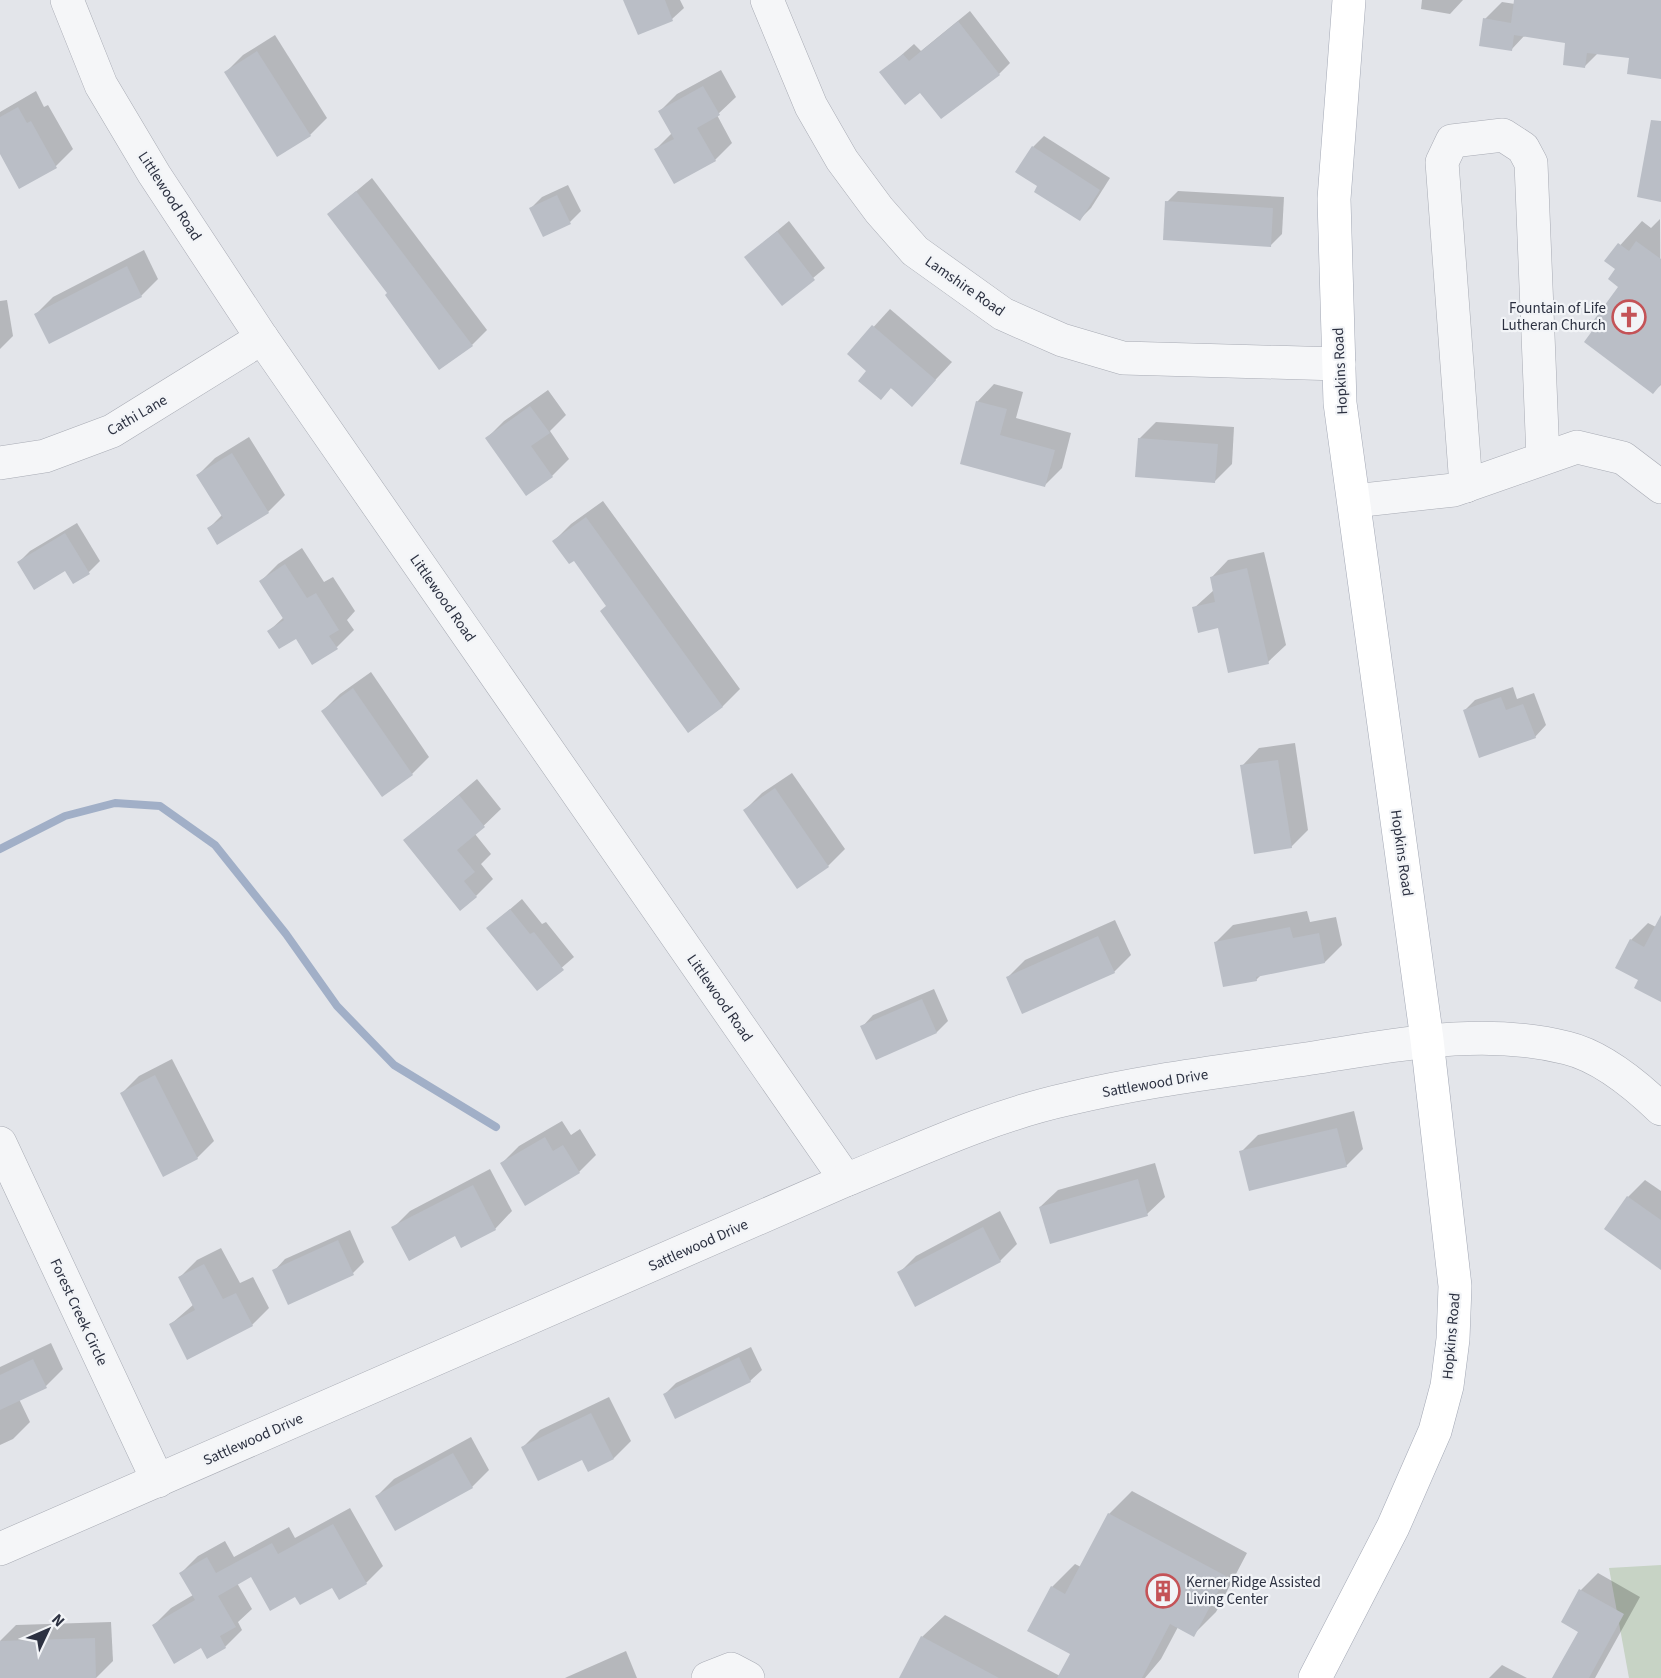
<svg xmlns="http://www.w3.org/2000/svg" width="1661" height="1678" font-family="'Source Sans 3',sans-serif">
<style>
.green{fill:#c7d3c5}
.shadow{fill:#0003}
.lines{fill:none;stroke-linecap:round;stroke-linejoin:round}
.stream{stroke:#a1afc7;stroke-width:8}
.building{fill:#babec6}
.minor-casing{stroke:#a8abb4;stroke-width:34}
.major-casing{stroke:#a3a8b5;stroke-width:34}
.minor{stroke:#f5f6f8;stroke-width:33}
.major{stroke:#fff;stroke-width:33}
.labels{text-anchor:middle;stroke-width:4.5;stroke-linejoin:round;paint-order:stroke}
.street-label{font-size:15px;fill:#2c3141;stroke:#f2f4f7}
.poi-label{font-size:15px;fill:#2c3141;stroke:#f2f4f7;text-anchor:end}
</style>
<rect width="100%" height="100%" fill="#e3e5ea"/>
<path class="green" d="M1661 1565V1678H1629L1609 1568Z"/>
<g class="shadow">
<path d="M624 0H680L684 8 672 19 638 33Z"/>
<path d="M1422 0H1463L1450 14 1421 9Z"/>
<path d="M1516 0H1661V77L1630 57 1598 53 1585 66 1567 42 1525 35 1511 50 1485 19 1502 2 1515 4Z"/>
<path d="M970 11 1010 63 999 74 920 91 881 73 914 44 921 51Z"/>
<path d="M275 35 327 118 310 135 226 72 243 55Z"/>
<path d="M721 70 736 97 717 115 732 143 715 160 656 149 672 133 660 111 677 94Z"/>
<path d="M36 91 44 107 48 105 73 149 56 166 20 187 0 151V112Z"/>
<path d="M1044 136 1110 178 1091 208 1080 219 1039 186 1033 147Z"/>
<path d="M372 178 487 330 472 345 389 293 329 214Z"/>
<path d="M568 185 581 211 570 222 531 208 542 197Z"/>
<path d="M1178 191 1284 197 1282 234 1271 245 1167 202Z"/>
<path d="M1660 219 1661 385 1653 392 1597 326 1620 287 1618 269 1606 261 1642 221 1651 228Z"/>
<path d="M789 221 825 268 782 304 746 257Z"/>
<path d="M144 250 158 279 141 296 36 314 53 297Z"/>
<path d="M7 300 13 336 0 349V301Z"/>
<path d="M890 309 952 362 912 405 849 354Z"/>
<path d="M994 384 1023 392 1016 418 1071 433 1062 468 1045 485 961 463 977 402Z"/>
<path d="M548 390 566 415 550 431 569 459 552 476 526 494 487 438 504 421Z"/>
<path d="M1156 422 1234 427 1232 464 1215 481 1139 439Z"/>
<path d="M249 437 285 495 268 512 209 528 223 514 198 475 215 458Z"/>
<path d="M603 501 740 689 723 706 688 730 608 605 574 559 554 541 571 524Z"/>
<path d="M77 523 100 561 89 572 19 562 30 551Z"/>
<path d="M302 548 324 582 333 577 355 611 347 620 354 630 337 647 269 631 284 617 261 581 278 564Z"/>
<path d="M1264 552 1286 645 1268 662 1194 608 1214 590 1211 578 1228 560Z"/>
<path d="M371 672 429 757 412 774 382 795 323 711 340 694Z"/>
<path d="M1513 687 1517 699 1534 693 1546 725 1535 737 1464 711 1475 700Z"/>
<path d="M1295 743 1308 830 1291 847 1242 766 1259 748Z"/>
<path d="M792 773 845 849 828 866 745 810 762 793Z"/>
<path d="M477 779 501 809 475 834 491 854 481 864 493 879 476 896 405 840Z"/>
<path d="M522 899 542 924 546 922 574 957 537 989 488 928Z"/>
<path d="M1307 911 1310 922 1336 917 1342 945 1325 962 1261 975 1256 980 1216 942 1233 925Z"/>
<path d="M1115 920 1131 955 1114 972 1008 977 1025 960Z"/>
<path d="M1648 923 1658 928 1661 925V1001L1640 980 1631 940Z"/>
<path d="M934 989 948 1021 937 1032 862 1027 873 1015Z"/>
<path d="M172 1059 214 1141 197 1158 122 1093 139 1076Z"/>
<path d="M1354 1111 1363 1149 1346 1166 1241 1152 1258 1135Z"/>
<path d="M562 1121 571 1135 580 1129 596 1155 579 1172 502 1163 519 1146Z"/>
<path d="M1155 1163 1165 1197 1147 1214 1040 1207 1058 1190Z"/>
<path d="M490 1169 512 1211 495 1229 456 1234 393 1228 410 1211Z"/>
<path d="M1645 1180 1661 1191V1268L1606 1228 1628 1197Z"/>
<path d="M1000 1211 1017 1244 1000 1261 916 1305 899 1273 916 1256Z"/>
<path d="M350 1230 364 1262 353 1273 289 1303 274 1271 285 1259Z"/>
<path d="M221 1248 240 1283 253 1277 269 1308 252 1325 171 1324 194 1304 180 1277 197 1260Z"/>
<path d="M51 1343 63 1369 46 1386 19 1399 30 1422 13 1439 0 1445V1367Z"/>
<path d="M751 1347 762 1370 750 1381 665 1394 676 1383Z"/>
<path d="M609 1397 631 1441 614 1458H583L523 1447 540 1430Z"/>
<path d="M471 1437 489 1470 472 1487 377 1496 394 1479Z"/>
<path d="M1132 1491 1247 1553 1216 1612 1193 1635 1178 1627 1161 1659 1145 1678H901L922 1637 945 1615 1060 1676 1072 1654 1052 1587 1075 1564 1081 1567 1109 1514Z"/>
<path d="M350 1508 383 1566 366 1583 332 1586 296 1595 251 1574 237 1583 252 1609 238 1622 242 1630 225 1647 202 1646 154 1625 171 1608 193 1595 181 1573 198 1556 225 1541 234 1557 289 1527 295 1538Z"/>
<path d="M1598 1573 1640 1597 1595 1678H1554L1580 1631 1581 1590Z"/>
<path d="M111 1622 113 1661 96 1678H0V1641L16 1625Z"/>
<path d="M626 1651 637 1678H565L567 1677Z"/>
<path d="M1502 1665 1527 1678H1489Z"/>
</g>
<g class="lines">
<path class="stream" d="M0 849 65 816 115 803 160 806 215 845 286 934 337 1006 394 1065 496 1127"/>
</g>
<g class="building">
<path d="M623 0H665L673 21 638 35Z"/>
<path d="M1514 0H1661V79L1627 74 1629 58 1587 53 1585 68 1563 65 1565 43 1514 35 1512 51 1479 46 1483 18 1511 23Z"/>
<path d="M958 21 1000 75 941 119 920 93 905 105 879 72 903 54 909 61Z"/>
<path d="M257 51 311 136 277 157 224 72Z"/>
<path d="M703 86 720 115 697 128 716 161 674 184 654 149 674 139 658 111Z"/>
<path d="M18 107 27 123 31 121 57 168 19 189 0 154V117Z"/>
<path d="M1651 120 1661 121V202L1637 197Z"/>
<path d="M1032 146 1100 190 1080 221 1034 192 1037 186 1015 172Z"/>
<path d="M356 191 473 346 439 370 385 295 387 293 327 214Z"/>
<path d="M557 195 571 224 543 237 529 208Z"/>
<path d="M1165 201 1273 208 1271 247 1163 240Z"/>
<path d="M777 231 815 280 782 306 744 257Z"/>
<path d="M1636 241 1661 259V384L1653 394 1584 342 1595 327 1591 324 1618 287 1608 279 1615 269 1604 261 1618 243 1629 251Z"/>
<path d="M127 266 142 297 49 344 34 314Z"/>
<path d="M872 325 936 380 912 407 891 388 881 400 858 381 866 371 847 354Z"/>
<path d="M976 401 1007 409 1000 435 1055 450 1045 487 960 464Z"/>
<path d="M530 406 550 433 531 446 553 477 526 496 485 438Z"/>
<path d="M1138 438 1218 444 1215 483 1135 477Z"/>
<path d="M232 453 269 513 217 545 207 528 223 518 196 475Z"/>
<path d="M586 517 723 707 688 733 600 611 606 606 574 561 569 564 552 541Z"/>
<path d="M65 533 90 574 73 584 65 571 34 590 17 562Z"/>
<path d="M285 564 307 598 316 593 339 630 329 636 338 649 312 665 296 639 279 649 267 631 284 620 259 581Z"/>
<path d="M1247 568 1269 664 1228 673 1218 628 1198 633 1192 607 1215 602 1210 577Z"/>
<path d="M353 688 413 775 382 797 321 711Z"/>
<path d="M1501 697 1506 710 1523 704 1536 738 1479 758 1463 710Z"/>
<path d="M1278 760 1292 848 1254 854 1240 765Z"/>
<path d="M775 788 829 867 797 889 743 810Z"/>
<path d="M459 795 485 827 457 850 475 872 464 881 477 897 460 911 403 840Z"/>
<path d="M510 909 530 934 534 932 564 970 537 991 486 928Z"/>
<path d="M1661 915V1002L1634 988 1638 980 1615 968 1630 939 1644 947Z"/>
<path d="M1290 927 1293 938 1319 933 1325 963 1256 977 1257 981 1223 987 1214 942Z"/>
<path d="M1098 936 1115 973 1022 1014 1006 977Z"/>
<path d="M922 999 937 1033 876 1060 860 1026Z"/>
<path d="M155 1075 198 1159 163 1177 120 1093Z"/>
<path d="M1337 1128 1347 1167 1249 1191 1239 1151Z"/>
<path d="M545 1137 553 1151 563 1145 580 1173 525 1206 500 1163Z"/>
<path d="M1138 1179 1148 1216 1050 1244 1039 1207Z"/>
<path d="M473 1185 496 1230 461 1248 455 1236 409 1261 391 1227Z"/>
<path d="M1627 1196 1661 1220V1270L1604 1229Z"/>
<path d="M983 1227 1001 1262 915 1307 897 1272Z"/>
<path d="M338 1240 354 1275 288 1305 272 1270Z"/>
<path d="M204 1264 223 1299 236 1293 253 1326 187 1360 169 1324 195 1310 178 1277Z"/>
<path d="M739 1357 751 1382 675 1419 663 1394Z"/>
<path d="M33 1359 47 1388 0 1410V1375Z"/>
<path d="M591 1413 614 1459 588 1472 582 1460 538 1481 521 1447Z"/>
<path d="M453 1453 473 1488 395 1531 375 1496Z"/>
<path d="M1108 1513 1226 1576 1194 1637 1170 1624 1142 1678H1057L1070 1654 1027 1631 1051 1586 1065 1594Z"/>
<path d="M333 1524 367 1584 339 1600 332 1588 300 1605 295 1597 270 1611 251 1577 218 1596 236 1627 220 1636 226 1648 207 1659 201 1648 174 1664 152 1625 195 1600 179 1573 207 1557 216 1573 272 1543 278 1554Z"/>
<path d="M1579 1589 1624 1614 1589 1678H1552L1578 1632 1561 1622Z"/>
<path d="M921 1636 999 1678H899Z"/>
<path d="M95 1638 96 1678H0V1641Z"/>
</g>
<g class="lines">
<defs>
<g id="minor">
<path d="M67 0 101 85 154 174 262 338 846 1180"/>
<path d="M767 0 811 106 842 160 879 210 915 251 1003 314 1062 340 1123 358 1339 364"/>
<path d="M0 463 45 456 112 431 262 338"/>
<path d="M1466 486 1442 162 1452 141 1503 135 1523 148 1531 163 1543 458"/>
<path d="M1354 501 1454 490 1577 447 1623 458 1661 487"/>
<path d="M0 1143 158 1481"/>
<path d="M0 1549 846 1180C919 1150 991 1116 1068 1099 1150 1079 1235 1070 1319 1057 1401 1044 1485 1027 1567 1048 1600 1056 1636 1085 1661 1109"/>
<path d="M708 1678 731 1669 748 1678"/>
</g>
<path id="major" d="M1315 1678 1393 1527 1435 1431 1447 1386 1453 1339 1455 1286 1427 1040 1340 403 1334 199 1349 0"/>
</defs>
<use href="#minor" class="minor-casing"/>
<use href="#major" class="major-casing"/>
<use href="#minor" class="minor"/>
<use href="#major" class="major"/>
</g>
<defs>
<symbol id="church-ring" viewBox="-11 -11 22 22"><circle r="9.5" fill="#f2f4f7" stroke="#c45357" stroke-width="1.5"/><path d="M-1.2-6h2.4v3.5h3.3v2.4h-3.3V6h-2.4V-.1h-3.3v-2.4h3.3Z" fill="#c45357"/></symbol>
<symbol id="building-ring" viewBox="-11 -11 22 22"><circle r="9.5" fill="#f2f4f7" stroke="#c45357" stroke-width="1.5"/><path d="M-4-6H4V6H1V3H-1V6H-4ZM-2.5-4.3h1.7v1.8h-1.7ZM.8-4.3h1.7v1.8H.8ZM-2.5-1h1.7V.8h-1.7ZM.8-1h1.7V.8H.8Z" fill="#c45357"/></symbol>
</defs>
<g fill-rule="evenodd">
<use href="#church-ring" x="1610" y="298" width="38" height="38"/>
<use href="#building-ring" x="1144" y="1572" width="38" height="38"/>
</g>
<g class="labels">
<g class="street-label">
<text transform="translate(170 196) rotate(57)" y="5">Littlewood Road</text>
<text transform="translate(965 286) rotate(35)" y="5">Lamshire Road</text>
<text transform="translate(1340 371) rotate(-93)" y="5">Hopkins Road</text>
<text transform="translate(137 415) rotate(-30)" y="5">Cathi Lane</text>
<text transform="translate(443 598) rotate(55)" y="5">Littlewood Road</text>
<text transform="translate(1402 853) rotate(82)" y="5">Hopkins Road</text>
<text transform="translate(720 998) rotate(55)" y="5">Littlewood Road</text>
<text transform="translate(1155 1083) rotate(-10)" y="5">Sattlewood Drive</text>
<text transform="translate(698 1245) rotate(-24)" y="5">Sattlewood Drive</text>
<text transform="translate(79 1312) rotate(65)" y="5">Forest Creek Circle</text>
<text transform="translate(1451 1336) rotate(-85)" y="5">Hopkins Road</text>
<text transform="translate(253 1439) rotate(-24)" y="5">Sattlewood Drive</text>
</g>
<g class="poi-label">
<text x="1606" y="313">Fountain of Life<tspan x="1606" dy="17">Lutheran Church</tspan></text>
<text x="1186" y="1587" text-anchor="start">Kerner Ridge Assisted<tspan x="1186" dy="17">Living Center</tspan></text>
</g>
</g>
<g transform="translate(48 1630) rotate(46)" stroke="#f2f4f7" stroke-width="4.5" paint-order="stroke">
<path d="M0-4.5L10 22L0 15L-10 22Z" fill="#2c3141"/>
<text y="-9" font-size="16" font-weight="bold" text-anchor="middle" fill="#2c3141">N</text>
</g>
</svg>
